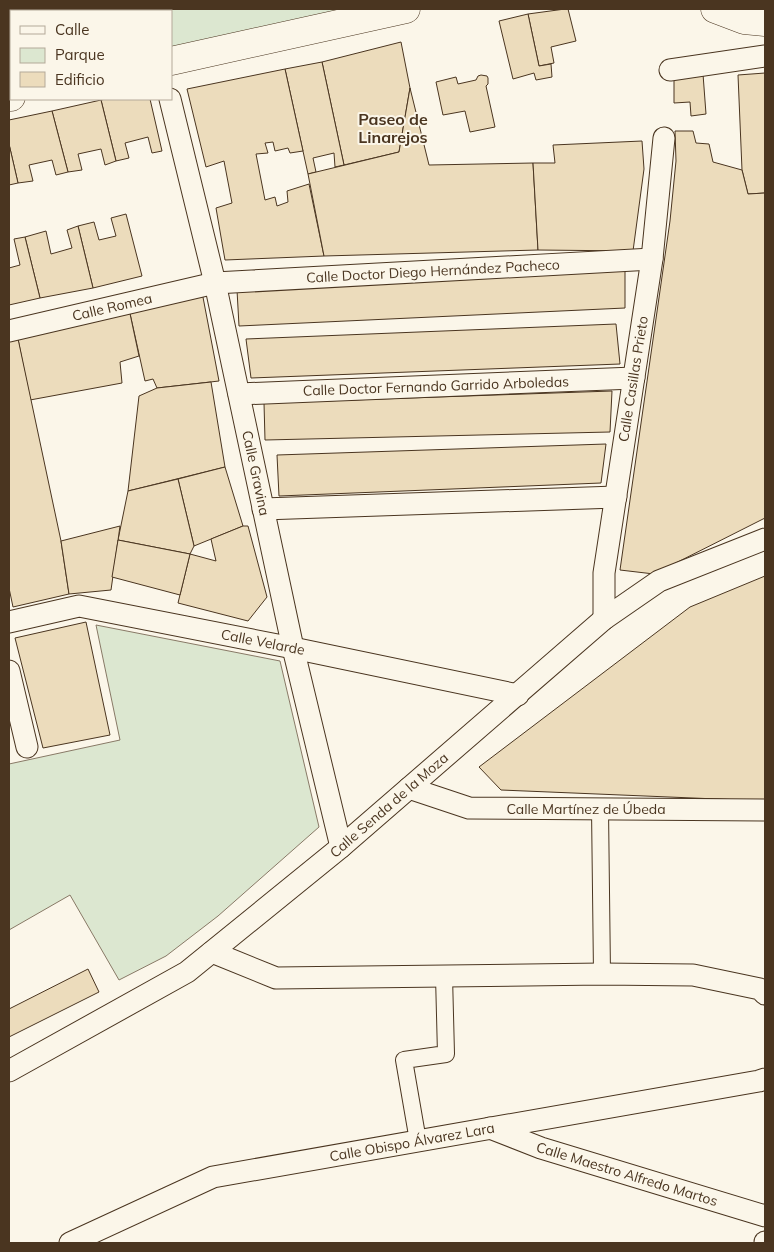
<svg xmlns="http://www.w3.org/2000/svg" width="774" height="1252" font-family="Mulish,sans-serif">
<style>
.green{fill:#dce7d0;stroke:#887966}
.building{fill:#ecdcbc;stroke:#4a3520}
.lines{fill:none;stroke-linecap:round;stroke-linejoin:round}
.pedestrian-casing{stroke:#4a3520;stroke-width:18}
.minor-casing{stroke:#4a3520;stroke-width:23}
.secondary-casing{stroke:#4a3520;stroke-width:29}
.pedestrian{stroke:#fbf6e9;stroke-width:16}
.minor{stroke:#fbf6e9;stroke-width:21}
.secondary{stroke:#fbf6e9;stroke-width:28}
.labels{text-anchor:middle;stroke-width:4;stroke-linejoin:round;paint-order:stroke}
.street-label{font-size:14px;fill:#4a3520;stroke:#fbf6e9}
.quarter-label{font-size:16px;font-weight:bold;fill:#4a3520;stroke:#fbf6e9}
</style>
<rect width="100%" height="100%" fill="#fbf6e9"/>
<g class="green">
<path d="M9 9H364L171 52V11H11V88H9Z"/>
<path d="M96 625 280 661 319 827 218 916 166 956 119 980 70 895 9 930V764L120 740Z"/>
</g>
<g class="building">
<path d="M565 9H568L576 41 551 47 554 63 539 66 528 14Z"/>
<path d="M528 14 539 66 551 64 552 77 536 80 534 73 513 79 499 21Z"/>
<path d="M401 42 410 88 399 152 344 165 322 62Z"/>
<path d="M322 62 344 165 335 167 334 153 313 158 316 172 308 174 285 69Z"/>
<path d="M285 69 303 151 290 153 288 148 275 151 273 142 265 143 268 153 256 154 265 200 275 197 277 206 288 202 287 191 309 184 324 256 225 260 216 208 232 203 224 161 206 167 187 89Z"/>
<path d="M765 73V193L748 194 742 170 738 75Z"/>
<path d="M703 74 706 114 691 116 690 102 674 103V77Z"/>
<path d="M481 75 487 76 488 78V84L486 86 495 127 470 132 465 111 443 115 436 82 456 77 458 84 476 80 478 76Z"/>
<path d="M410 88 429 165 533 163 538 250 324 256 308 174 399 152Z"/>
<path d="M106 99H150L162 151 152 153 148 137 125 143 129 158 116 161 101 100Z"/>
<path d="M101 100 116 161 105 165 101 149 78 154 82 170 68 172 52 111Z"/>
<path d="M52 111 68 172 56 175 52 160 29 165 33 181 18 183 9 144V120Z"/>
<path d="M675 131H693L696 143 709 144 713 162 742 170 748 194 765 193V518L654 574 620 570 670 221 676 161Z"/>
<path d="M642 141 644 169 633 251 538 250 533 163H555L553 145Z"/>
<path d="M9 144 18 183 9 185Z"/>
<path d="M126 214 142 276 93 288 78 226 94 222 99 240 116 236 111 218Z"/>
<path d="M78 226 93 288 40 298 25 237 46 231 51 254 72 248 67 230Z"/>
<path d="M25 237 40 298 9 305V268L20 265 14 239Z"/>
<path d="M625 269V308L239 326 237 290Z"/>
<path d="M202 292 219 381 157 388 153 379 145 381 129 309Z"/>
<path d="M129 309 139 356 120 362 122 383 30 400 17 334Z"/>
<path d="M616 324 620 364 251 378 246 339Z"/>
<path d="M17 334 61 541 69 594 13 607 9 588V336Z"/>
<path d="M211 382 225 467 128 491 139 396 157 388Z"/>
<path d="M612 391 610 432 265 440 264 403Z"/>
<path d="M606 444 601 483 279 496 277 455Z"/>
<path d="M225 467 243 526 194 546 178 479Z"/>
<path d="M178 479 194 546 190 554 118 540 128 491Z"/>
<path d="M120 526 111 590 69 594 61 541Z"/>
<path d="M243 526H248L267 597 248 621 178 603 190 554 216 561 211 539Z"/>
<path d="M118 540 190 554 180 595 112 577Z"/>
<path d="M765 576V801L501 790 479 767 690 607Z"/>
<path d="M86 622 110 735 43 748 15 638Z"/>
<path d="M88 969 99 992 9 1037V1009Z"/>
</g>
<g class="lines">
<defs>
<g id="pedestrian">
<path d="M83 11 95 9"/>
<path d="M9 28 11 27"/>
<path d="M600 809 602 974"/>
<path d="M418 1141 404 1060 446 1054 444 976"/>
</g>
<g id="minor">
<path d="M670 70 765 56"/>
<path d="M170 99 215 283 293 648 341 847"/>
<path d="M9 331 215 283 652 259"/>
<path d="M239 394 634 378"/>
<path d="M263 509 616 497"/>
<path d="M604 619V573L652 259 664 138"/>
<path d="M9 622 79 606 293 648 518 695"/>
<path d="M9 671 27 747"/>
<path d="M409 788 469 808 765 810"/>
<path d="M212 952 276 978 602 974 693 975 760 989 765 994"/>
<path d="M9 1071 187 972 341 847 604 619 659 581 765 539"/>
<path d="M490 1128 541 1148 765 1216"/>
<path d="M70 1243 213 1177 759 1081 765 1079"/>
<path d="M765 1243V1242"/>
</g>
<g id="secondary">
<path d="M715 9 744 20 765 22"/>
<path d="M171 61 406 9"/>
<path d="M9 97H11"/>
</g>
</defs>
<use href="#pedestrian" class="pedestrian-casing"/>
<use href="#minor" class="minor-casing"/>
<use href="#secondary" class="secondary-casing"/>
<use href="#pedestrian" class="pedestrian"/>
<use href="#minor" class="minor"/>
<use href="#secondary" class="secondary"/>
</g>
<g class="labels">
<g class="street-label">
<text transform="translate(433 271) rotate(-3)" y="5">Calle Doctor Diego Hernández Pacheco</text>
<text transform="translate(112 307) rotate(-13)" y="5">Calle Romea</text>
<text transform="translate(633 379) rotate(-81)" y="5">Calle Casillas Prieto</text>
<text transform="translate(436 386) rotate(-2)" y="5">Calle Doctor Fernando Garrido Arboledas</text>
<text transform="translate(256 473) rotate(78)" y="5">Calle Gravina</text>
<text transform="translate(263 642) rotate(11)" y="5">Calle Velarde</text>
<text transform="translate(389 805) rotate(-41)" y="5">Calle Senda de la Moza</text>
<text x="586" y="814">Calle Martínez de Úbeda</text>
<text transform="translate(412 1142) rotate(-10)" y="5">Calle Obispo Álvarez Lara</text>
<text transform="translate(627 1174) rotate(17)" y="5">Calle Maestro Alfredo Martos</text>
</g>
<g class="quarter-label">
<text x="393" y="125">Paseo de<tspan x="393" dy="18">Linarejos</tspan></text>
</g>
</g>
<rect width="774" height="1252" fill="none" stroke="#4a3520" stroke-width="20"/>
<rect x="10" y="10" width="162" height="90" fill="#fbf6e9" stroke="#b4a999"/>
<rect x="20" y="26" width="25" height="8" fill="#fbf6e9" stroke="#b4a999"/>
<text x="55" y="35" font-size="15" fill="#4a3520">Calle</text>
<rect x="20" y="48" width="25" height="15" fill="#dce7d0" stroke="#b4a999"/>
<text x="55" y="60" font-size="15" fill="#4a3520">Parque</text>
<rect x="20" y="72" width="25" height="15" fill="#ecdcbc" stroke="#b4a999"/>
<text x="55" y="85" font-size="15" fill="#4a3520">Edificio</text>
</svg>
